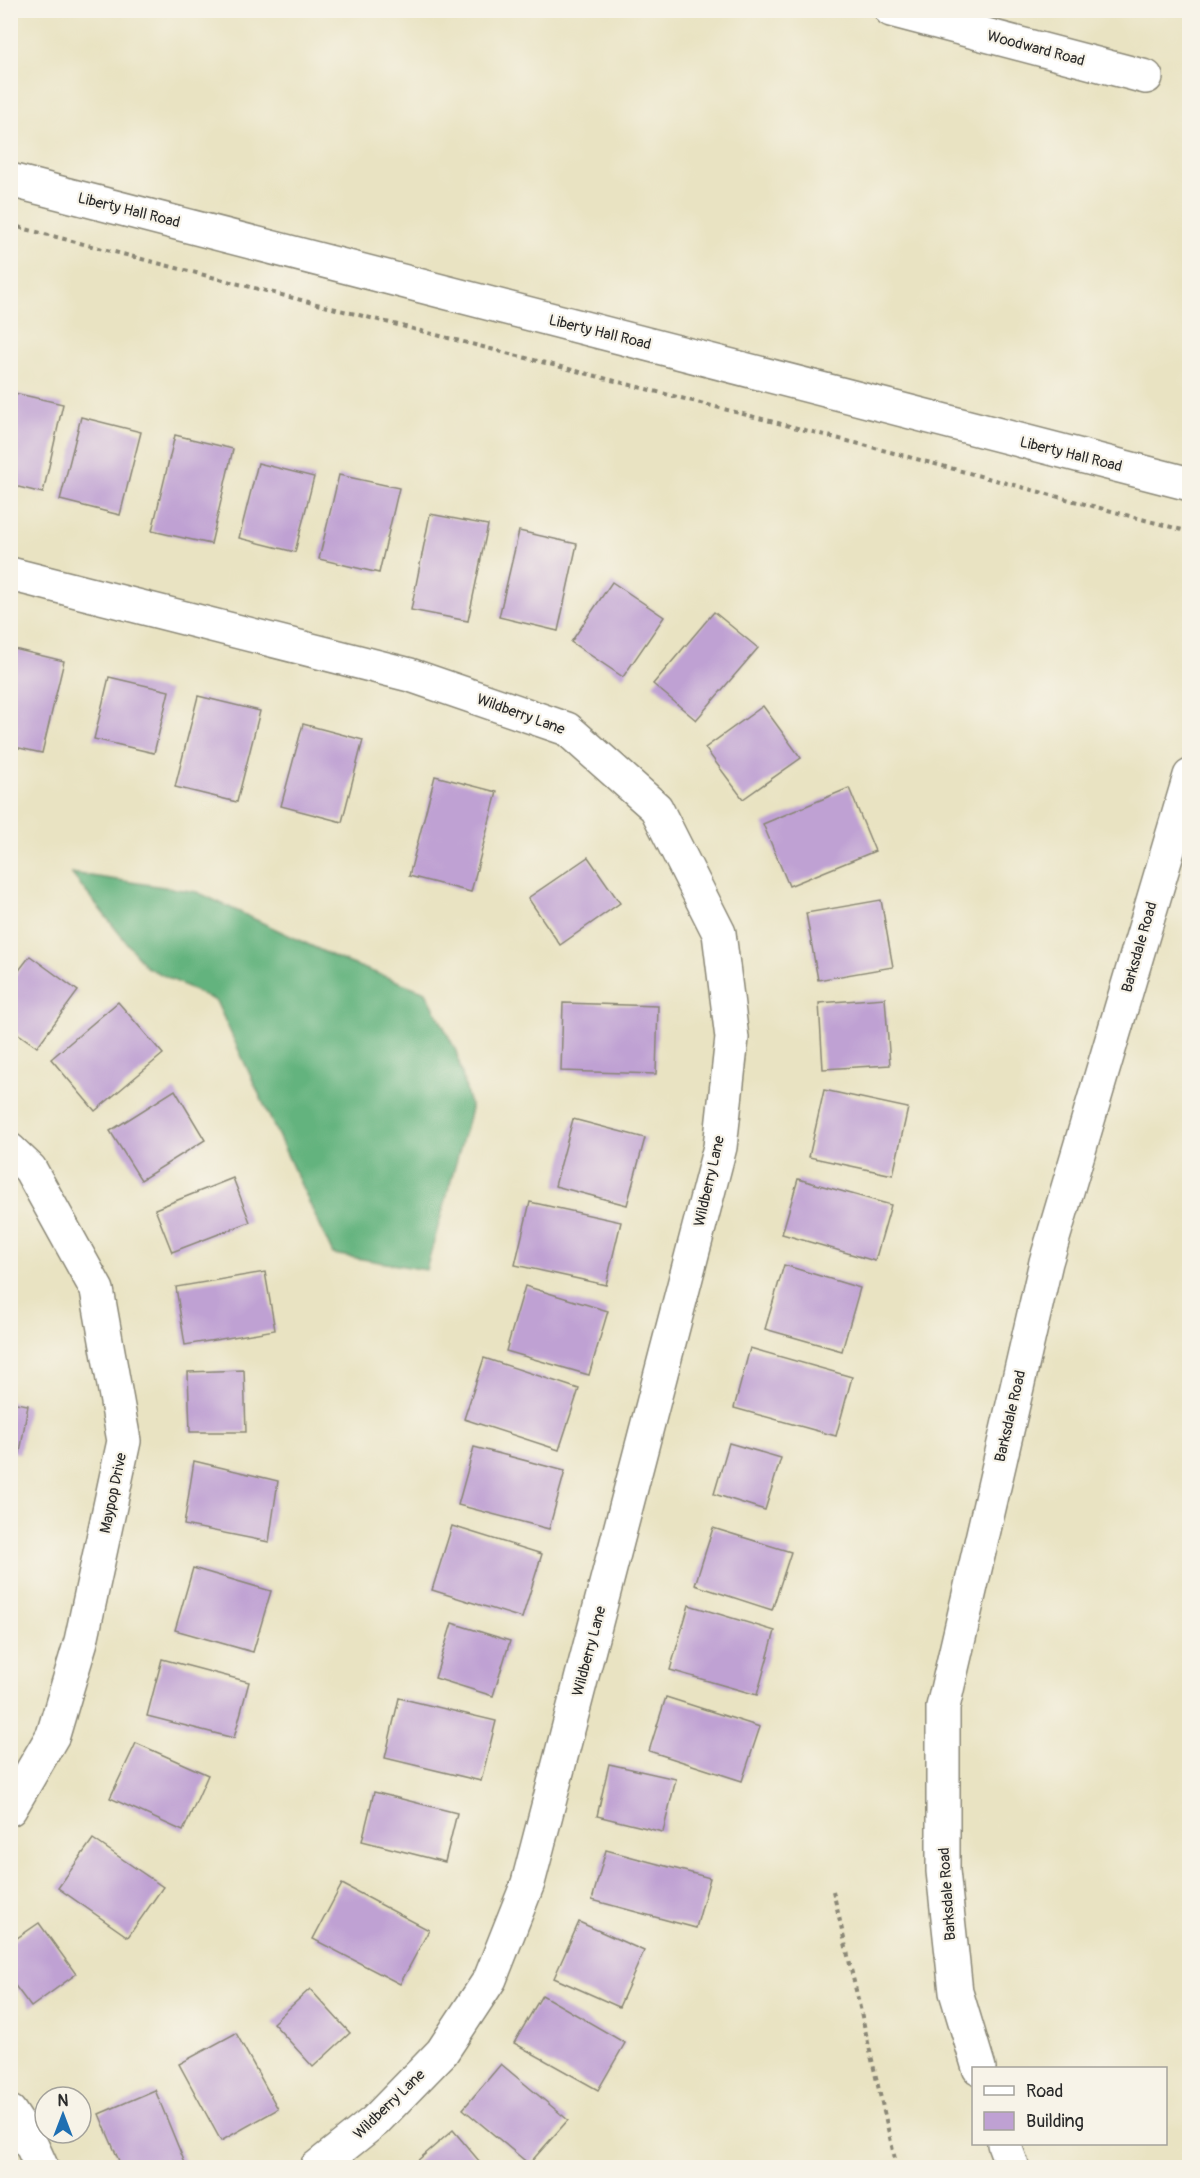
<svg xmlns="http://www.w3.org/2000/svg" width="1200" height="2178" font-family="Pangolin,sans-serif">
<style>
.forest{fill:#64b37e;stroke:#486f54;stroke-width:1.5}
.building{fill:#bfa1d3}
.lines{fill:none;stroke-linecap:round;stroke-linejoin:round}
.minor-casing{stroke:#8a8776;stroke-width:36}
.major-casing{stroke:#8a8776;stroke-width:36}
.path{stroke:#8a8776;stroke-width:4;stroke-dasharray:4.5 4.5;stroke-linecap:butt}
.minor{stroke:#fff;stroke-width:33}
.major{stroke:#fff;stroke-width:33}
.labels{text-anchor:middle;stroke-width:4.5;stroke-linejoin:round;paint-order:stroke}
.street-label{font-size:15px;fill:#2b2b2b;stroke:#f7f3e8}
</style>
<rect width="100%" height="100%" fill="#f7f3e8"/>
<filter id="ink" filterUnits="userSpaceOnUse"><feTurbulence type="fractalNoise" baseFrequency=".0167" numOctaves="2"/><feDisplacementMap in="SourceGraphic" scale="12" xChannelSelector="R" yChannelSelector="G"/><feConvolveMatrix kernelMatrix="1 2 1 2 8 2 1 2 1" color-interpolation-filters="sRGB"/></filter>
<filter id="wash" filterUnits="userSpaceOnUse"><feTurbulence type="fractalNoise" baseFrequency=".008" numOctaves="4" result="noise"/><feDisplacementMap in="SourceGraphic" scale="24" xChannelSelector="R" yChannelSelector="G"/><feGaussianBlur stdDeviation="1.35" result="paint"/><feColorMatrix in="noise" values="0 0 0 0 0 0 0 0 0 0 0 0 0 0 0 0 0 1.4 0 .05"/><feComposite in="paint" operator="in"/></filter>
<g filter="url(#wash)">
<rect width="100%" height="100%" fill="#e9e3c2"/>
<path class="forest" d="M71 873 197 892 339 959 426 992 456 1051 471 1109 426 1270 333 1254 216 1001 146 967Z"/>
<g id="blocks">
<g class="building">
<path d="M10 392 63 404 43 493 10 485Z"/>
<path d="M81 417 141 432 120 515 60 500Z"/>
<path d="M175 435 233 449 211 544 152 531Z"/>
<path d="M258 463 314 477 295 552 239 538Z"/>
<path d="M339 475 399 488 379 573 319 559Z"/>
<path d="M430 514 488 525 468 621 411 610Z"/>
<path d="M519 531 577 544 558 631 499 617Z"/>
<path d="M612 582 664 617 623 677 571 642Z"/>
<path d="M714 612 758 648 696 720 653 684Z"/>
<path d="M10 648 64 661 42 753 10 746Z"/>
<path d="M109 677 169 691 154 753 94 739Z"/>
<path d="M198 696 260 711 237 802 175 787Z"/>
<path d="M763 706 801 758 743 799 705 748Z"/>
<path d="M303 724 363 740 342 822 281 806Z"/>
<path d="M435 776 497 792 471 892 409 876Z"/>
<path d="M849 788 875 851 789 886 763 824Z"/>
<path d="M588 857 620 903 560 945 528 898Z"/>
<path d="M881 900 893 967 818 980 806 913Z"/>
<path d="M30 956 78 991 37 1047 10 1028V982Z"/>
<path d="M885 998 890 1065 823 1069 819 1003Z"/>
<path d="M118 1002 163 1054 95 1111 51 1059Z"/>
<path d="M563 1003 658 1006 656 1074 561 1071Z"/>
<path d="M175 1090 205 1140 141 1180 110 1131Z"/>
<path d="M824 1090 908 1108 893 1175 809 1157Z"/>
<path d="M573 1119 645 1138 627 1205 555 1186Z"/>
<path d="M233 1178 250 1222 172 1252 155 1209Z"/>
<path d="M798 1179 891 1205 875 1261 782 1234Z"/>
<path d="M530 1202 621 1222 606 1285 515 1265Z"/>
<path d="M784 1265 860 1288 842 1351 765 1329Z"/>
<path d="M265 1272 275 1330 185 1345 176 1287Z"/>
<path d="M525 1286 608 1311 589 1375 506 1351Z"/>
<path d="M750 1348 852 1377 836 1436 734 1408Z"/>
<path d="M484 1358 579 1389 559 1450 464 1419Z"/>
<path d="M244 1370 246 1432H190L188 1372Z"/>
<path d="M10 1402 28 1405 20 1453 10 1452Z"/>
<path d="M729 1443 781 1458 765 1510 714 1494Z"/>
<path d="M474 1447 565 1471 549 1529 458 1505Z"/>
<path d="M194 1461 278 1481 269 1542 184 1525Z"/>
<path d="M452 1526 542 1554 522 1618 432 1590Z"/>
<path d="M713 1528 791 1552 772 1610 695 1585Z"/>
<path d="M193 1568 271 1591 253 1652 175 1630Z"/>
<path d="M689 1605 775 1631 757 1695 670 1670Z"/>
<path d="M452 1623 510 1641 493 1696 435 1678Z"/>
<path d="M162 1659 249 1682 234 1738 147 1716Z"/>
<path d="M666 1697 760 1727 742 1781 649 1751Z"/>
<path d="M399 1698 496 1721 481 1781 385 1758Z"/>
<path d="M136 1743 208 1775 183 1831 110 1798Z"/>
<path d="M609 1764 676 1779 663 1832 597 1816Z"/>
<path d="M374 1792 457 1813 445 1862 362 1841Z"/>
<path d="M93 1839 163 1887 128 1937 58 1888Z"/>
<path d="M606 1850 710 1878 696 1928 592 1900Z"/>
<path d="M342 1884 429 1930 400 1984 313 1939Z"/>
<path d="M579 1922 644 1951 619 2007 554 1978Z"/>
<path d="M39 1923 76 1974 31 2007 10 1979V1943Z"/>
<path d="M310 1989 350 2033 313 2067 273 2023Z"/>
<path d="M542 1995 625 2043 598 2090 514 2043Z"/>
<path d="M236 2033 278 2109 221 2141 179 2064Z"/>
<path d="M501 2064 568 2120 529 2164 463 2109Z"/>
<path d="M155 2090 187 2168H122L99 2114Z"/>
<path d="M453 2130 485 2168H409Z"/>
</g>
</g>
</g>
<g filter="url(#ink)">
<use href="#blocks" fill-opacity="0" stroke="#8a8776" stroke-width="1.5"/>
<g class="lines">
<defs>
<g id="minor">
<path d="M891 10 1146 77"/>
<path d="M10 574 410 675 567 729 656 808 719 933 732 1038 720 1147 528 1883 490 1979 442 2052 375 2121 316 2168"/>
<path d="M10 1150 30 1169 97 1290 124 1441 81 1641 53 1735 10 1809"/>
<path d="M979 2068 956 1992 943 1871V1707L1046 1262 1190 776"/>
<path d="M10 2112 31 2144 42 2168"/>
<path d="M1004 2144 1013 2168"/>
</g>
<path id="major" d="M10 180 1190 484"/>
</defs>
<use href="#minor" class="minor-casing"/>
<use href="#major" class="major-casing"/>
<g class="path">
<path d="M10 225 875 448 1190 532"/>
<path d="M833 1891 897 2168"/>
</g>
<use href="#minor" class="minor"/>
<use href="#major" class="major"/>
</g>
</g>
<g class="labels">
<g class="street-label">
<text transform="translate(1036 48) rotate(15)" y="5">Woodward Road</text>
<text transform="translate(129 210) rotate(14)" y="5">Liberty Hall Road</text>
<text transform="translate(600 332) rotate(14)" y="5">Liberty Hall Road</text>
<text transform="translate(1071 454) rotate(14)" y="5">Liberty Hall Road</text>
<text transform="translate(521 714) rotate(20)" y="5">Wildberry Lane</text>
<text transform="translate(1139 947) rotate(-74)" y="5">Barksdale Road</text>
<text transform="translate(709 1181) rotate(-77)" y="5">Wildberry Lane</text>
<text transform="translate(1010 1416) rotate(-77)" y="5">Barksdale Road</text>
<text transform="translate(113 1493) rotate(-78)" y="5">Maypop Drive</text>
<text transform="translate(589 1651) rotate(-75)" y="5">Wildberry Lane</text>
<text transform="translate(947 1894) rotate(-94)" y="5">Barksdale Road</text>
<text transform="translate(389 2104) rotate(-44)" y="5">Wildberry Lane</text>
</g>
</g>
<rect width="1200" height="2178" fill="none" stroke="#f7f3e8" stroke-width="36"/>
<rect x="972" y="2067" width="195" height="78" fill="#f7f3e8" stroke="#a5a39c" stroke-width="1.5"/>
<rect x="984" y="2086" width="30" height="9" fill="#ffffff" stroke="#a5a39c" stroke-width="1.5"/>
<text x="1026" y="2097" font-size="18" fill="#2b2b2b">Road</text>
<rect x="984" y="2112" width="30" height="18" fill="#bfa1d3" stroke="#a5a39c" stroke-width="1.5"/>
<text x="1026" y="2127" font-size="18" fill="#2b2b2b">Building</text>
<g transform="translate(63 2115)"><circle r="28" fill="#f7f3e8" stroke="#a5a39c" stroke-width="1.5"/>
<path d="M0-4.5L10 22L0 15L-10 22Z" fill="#1f6fb2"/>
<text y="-9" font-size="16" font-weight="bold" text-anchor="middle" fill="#2b2b2b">N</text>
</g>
</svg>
